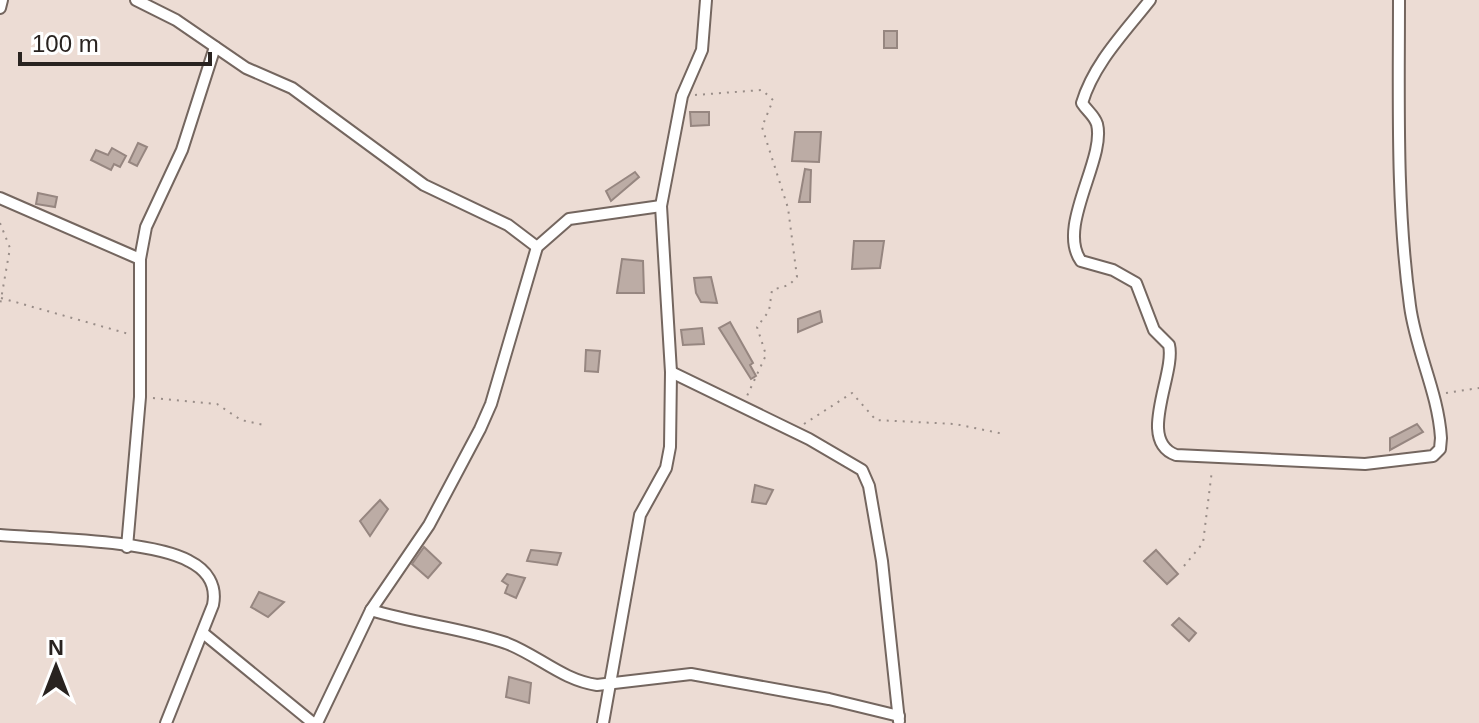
<svg xmlns="http://www.w3.org/2000/svg" width="1479" height="723" font-family="Arial,sans-serif">
<style>
.building{fill:#bcaca5;stroke:#968680;stroke-width:2}
.lines{fill:none;stroke-linecap:round;stroke-linejoin:round}
.minor-casing{stroke:#74665f;stroke-width:14}
.path{stroke:#998d88;stroke-width:2;stroke-dasharray:2 6;stroke-linecap:butt}
.minor{stroke:#fff;stroke-width:10}
</style>
<rect width="100%" height="100%" fill="#ecdcd4"/>
<g class="building">
<rect x="884" y="31" width="13" height="17"/>
<path d="M690 112H709V125L691 126Z"/>
<path d="M795 132H821L819 162 792 161Z"/>
<path d="M138 143 147 147 137 166 129 162Z"/>
<path d="M112 148 126 156 120 167 114 164 111 170 91 160 96 150 108 155Z"/>
<path d="M805 169 811 170 810 202H799Z"/>
<path d="M635 172 639 177 611 201 606 191Z"/>
<path d="M38 193 57 197 55 207 36 204Z"/>
<path d="M854 241H884L880 268 852 269Z"/>
<path d="M622 259 643 261 644 293H617Z"/>
<path d="M711 277 717 303 701 302 696 293 694 278Z"/>
<path d="M820 311 822 322 798 332V319Z"/>
<path d="M730 322 753 363 750 365 756 376 751 379 719 328Z"/>
<path d="M702 328 704 344 683 345 681 330Z"/>
<path d="M586 350 600 351 598 372 585 371Z"/>
<path d="M1417 424 1423 432 1390 450V438Z"/>
<path d="M755 485 773 490 766 504 752 502Z"/>
<path d="M380 500 388 509 370 536 360 521Z"/>
<path d="M424 547 441 563 428 578 412 564Z"/>
<path d="M531 550 561 553 557 565 527 561Z"/>
<path d="M1156 550 1178 574 1167 584 1144 561Z"/>
<path d="M507 574 525 578 516 598 505 593 508 585 502 581Z"/>
<path d="M259 592 284 602 268 617 251 607Z"/>
<path d="M1179 618 1196 633 1189 641 1172 625Z"/>
<path d="M509 677 531 683 529 703 506 697Z"/>
</g>
<g class="lines">
<defs>
<g id="minor">
<path d="M136 0 176 20 246 68 292 88 424 185 508 225 537 247"/>
<path d="M1150 0C1125 32 1094 63 1082 103 1087 111 1094 115 1097 124 1106 159 1056 227 1081 261L1113 270 1136 283 1154 330 1169 345C1176 374 1136 441 1176 455L1365 464 1433 456 1440 449 1441 438C1438 392 1416 351 1410 306 1396 204 1399 103 1399 0"/>
<path d="M0 8 2 0"/>
<path d="M0 198 140 259"/>
<path d="M671 372 809 439 862 470 869 486 882 561 899 721"/>
<path d="M0 535C47 539 151 540 189 561 207 570 217 585 213 605L166 723"/>
<path d="M127 547 140 397V259L146 227 182 150 215 47"/>
<path d="M371 610C416 624 462 628 506 643 538 655 562 680 597 685L691 674 829 699 899 716"/>
<path d="M203 633 313 723"/>
<path d="M317 723 371 610 429 525 480 429 491 404 537 247 569 219 661 206"/>
<path d="M603 723 640 515 666 468 670 447 671 372 661 206 682 96 702 50 706 0"/>
</g>
</defs>
<use href="#minor" class="minor-casing"/>
<g class="path">
<path d="M695 95 762 90 773 100 762 127 788 208 797 277 789 285 772 290 769 311 757 327 766 355 747 396"/>
<path d="M0 223 10 248 0 305"/>
<path d="M1 298 129 334"/>
<path d="M1446 393 1479 388"/>
<path d="M153 398 217 404 241 420 264 425"/>
<path d="M804 424 852 393 876 420 955 424 1004 434"/>
<path d="M1184 566 1203 543 1212 470"/>
</g>
<use href="#minor" class="minor"/>
</g>
<g transform="translate(56 667)" stroke="#ffffff" stroke-width="6" paint-order="stroke">
<path d="M0-6L14 30L0 20L-14 30Z" fill="#292320"/>
<text y="-12" font-size="22" font-weight="bold" text-anchor="middle" fill="#292320">N</text>
</g>
<path d="M20 52v12h190v-12" fill="none" stroke="#292320" stroke-width="4"/>
<text x="32" y="52" font-size="24" fill="#292320" stroke="#ffffff" stroke-width="6" paint-order="stroke">100 m</text>
</svg>
